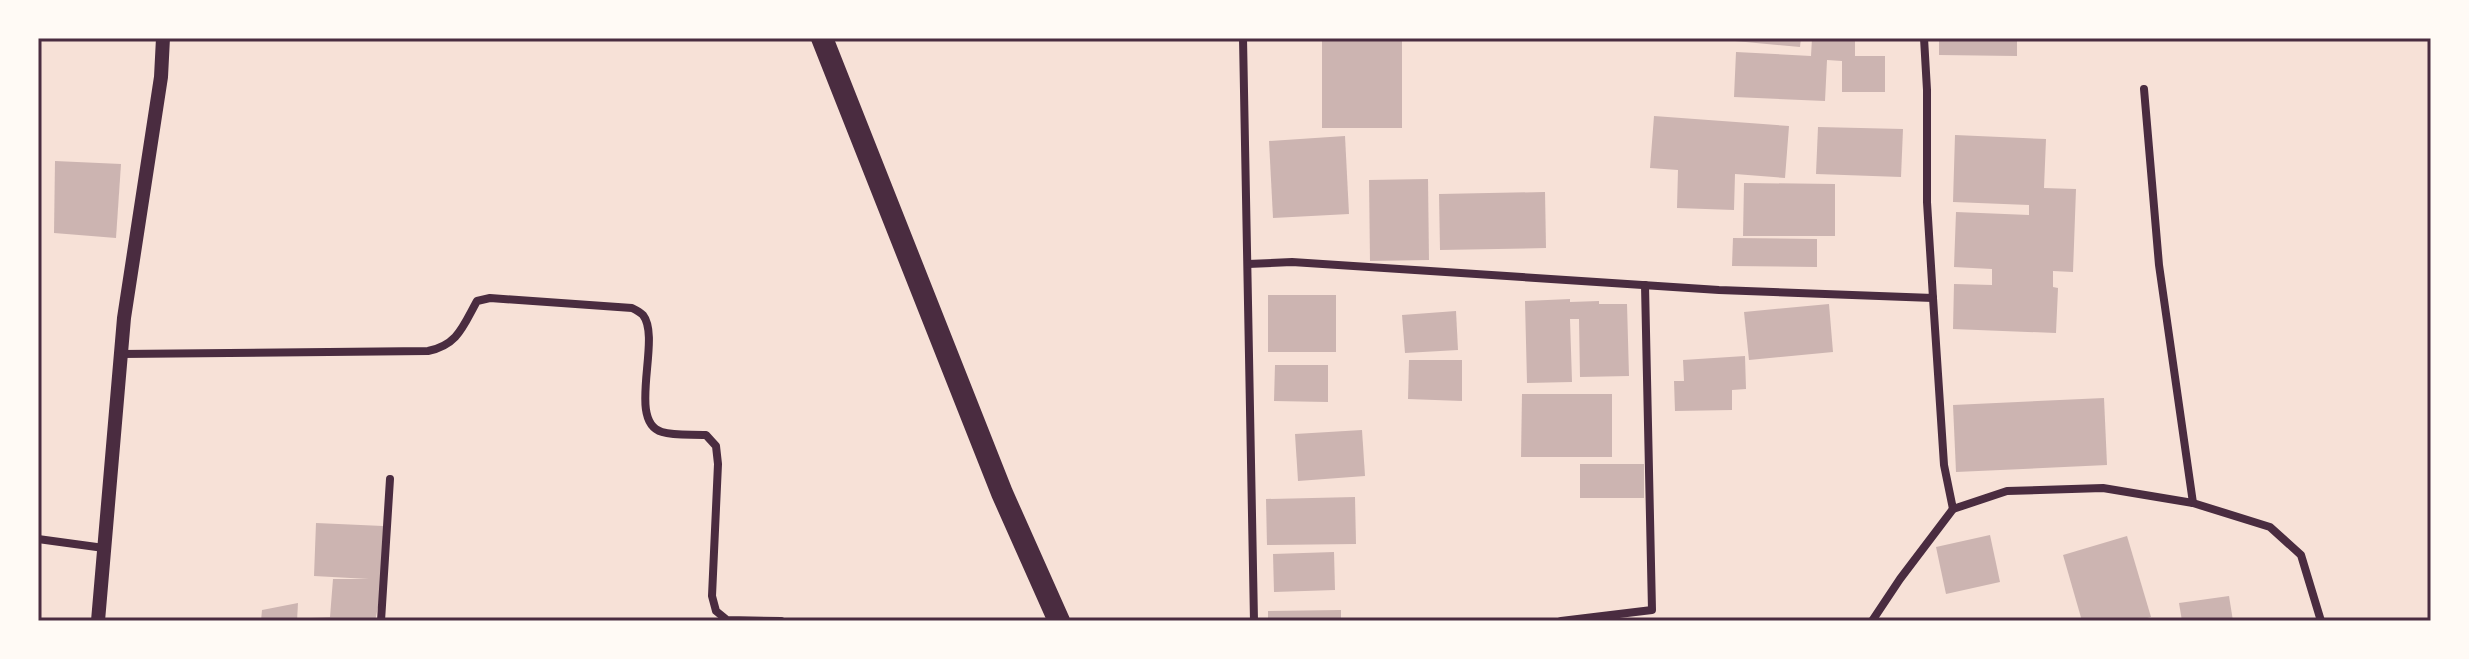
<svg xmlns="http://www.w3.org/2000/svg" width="2469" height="659" font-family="Raleway,sans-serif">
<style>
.building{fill:#ccb4b1}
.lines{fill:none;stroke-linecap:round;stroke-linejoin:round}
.minor{stroke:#4a2c40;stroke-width:8}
.tertiary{stroke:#4a2c40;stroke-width:14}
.trunk{stroke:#4a2c40;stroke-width:22}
.neatline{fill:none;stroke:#4a2c40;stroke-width:3}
</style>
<rect width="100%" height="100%" fill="#f7e1d7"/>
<g class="building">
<path d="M1735 38H1801L1800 47 1735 41Z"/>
<path d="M1812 38H1855V56H1885V92H1842V61L1827 60 1825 101 1734 97 1736 52 1811 56Z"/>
<path d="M1939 38H2017V56L1939 55Z"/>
<rect x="1322" y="39" width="80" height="89"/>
<path d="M1654 116 1789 126 1785 178 1735 174 1734 210 1677 208 1678 170 1650 168Z"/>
<path d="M1818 127 1903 129 1901 177 1816 174Z"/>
<path d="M1955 135 2046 139 2044 188 2076 189 2073 272 2053 271V287L2058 288 2056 333 1953 329 1954 284 1992 285V269L1954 267 1956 212 2029 215V205L1953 202Z"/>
<path d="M1345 136 1349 214 1273 218 1269 141Z"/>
<path d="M55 161 121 164 116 238 54 233Z"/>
<path d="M1428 179 1429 260 1370 261 1369 180Z"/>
<path d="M1744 183 1835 184V236H1743Z"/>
<path d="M1545 192 1546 248 1440 250 1439 194Z"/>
<path d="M1733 238 1817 239V267L1732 266Z"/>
<rect x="1268" y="295" width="68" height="57"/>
<path d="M1570 299V302L1599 301V304H1627L1629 376 1580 377 1579 319H1570L1572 382 1527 383 1525 301Z"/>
<path d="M1829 304 1833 352 1749 360 1744 312Z"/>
<path d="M1456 311 1458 350 1405 353 1402 315Z"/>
<path d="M1745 356 1746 389 1732 390V410L1675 411 1674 381H1684L1683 360Z"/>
<path d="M1409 360H1462V401L1408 399Z"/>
<path d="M1275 365H1328V402L1274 401Z"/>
<path d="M1522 394H1612V457H1521Z"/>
<path d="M2104 398 2107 465 1956 472 1953 405Z"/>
<path d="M1362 430 1365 476 1298 481 1295 434Z"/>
<rect x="1580" y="464" width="64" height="34"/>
<path d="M1355 497 1356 544 1267 545 1266 499Z"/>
<path d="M316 523 383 526 384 579 375 621H311V618L330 617 333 579H369L314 576Z"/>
<path d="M1990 535 2000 582 1946 594 1936 547Z"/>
<path d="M2127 536 2151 617 2136 621H2082L2063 555Z"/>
<path d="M1334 552 1335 590 1274 592 1273 554Z"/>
<path d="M2229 596 2233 621H2182L2179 603Z"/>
<path d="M298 603 297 621H261L262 610Z"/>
<path d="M1341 610V621H1268V611Z"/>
</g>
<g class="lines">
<g class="minor">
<path d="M1243 38 1254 621"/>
<path d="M2144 89 2159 265 2193 503"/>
<path d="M1248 264 1292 262 1719 290 1933 298 1927 202V90L1924 38"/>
<path d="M1933 298 1944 465 1953 509 2007 491 2103 488 2193 503 2270 527 2301 555 2321 621"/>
<path d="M121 354 428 351C458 345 463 326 477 301L490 298 632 308C634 309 641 313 643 315 662 339 626 422 662 432 675 436 692 434 706 435L716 446 718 464 712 596 716 611 727 620 781 621"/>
<path d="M38 539 104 548"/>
<path d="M381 621 390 479"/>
<path d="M1561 621 1652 610 1645 285"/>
<path d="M1872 621 1900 579 1953 509"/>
</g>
<path class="tertiary" d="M98 621 124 318 161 77 163 38"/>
<path class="trunk" d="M822 38 1002 493 1059 621"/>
</g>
<rect width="2469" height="659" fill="none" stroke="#fffaf5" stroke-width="80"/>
<rect x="40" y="40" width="2389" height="579" class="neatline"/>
</svg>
